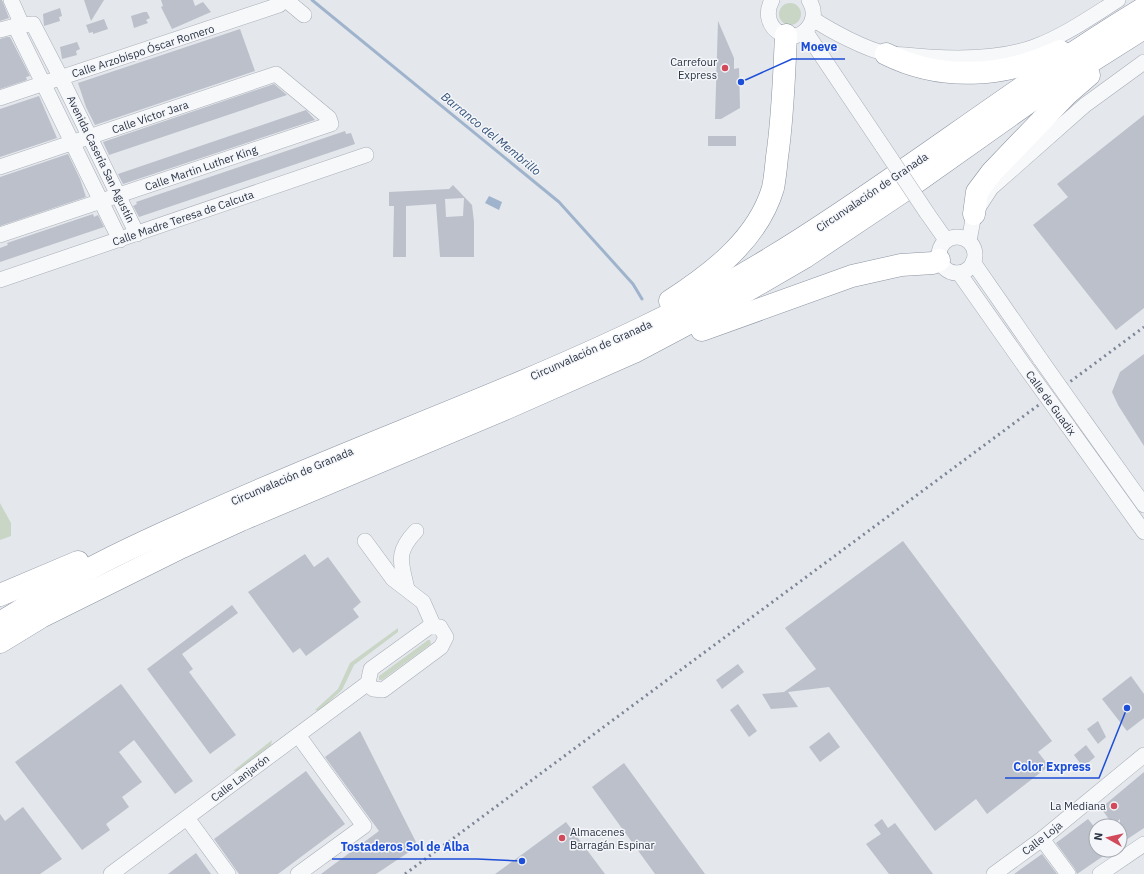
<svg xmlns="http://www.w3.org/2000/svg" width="1144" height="874" font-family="'IBM Plex Sans',sans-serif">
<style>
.green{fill:#c9d6c5}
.water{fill:#9fb4cc}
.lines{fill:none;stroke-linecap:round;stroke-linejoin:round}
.stream{stroke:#9fb4cc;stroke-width:3}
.building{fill:#bbc0ca;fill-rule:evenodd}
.minor-casing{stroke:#a9aeb7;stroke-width:16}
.highway-casing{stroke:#8b94a3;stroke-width:23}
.minor{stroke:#f7f8fa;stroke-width:15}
.highway{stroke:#fff;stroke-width:22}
.rail{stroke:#7d8696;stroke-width:3;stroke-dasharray:2 4;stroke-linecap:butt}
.minor-bridge-casing{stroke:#a9aeb7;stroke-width:16;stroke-linecap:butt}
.minor-bridge{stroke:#f7f8fa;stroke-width:15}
.poi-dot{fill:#d1495b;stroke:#f4f6f9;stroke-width:1.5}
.labels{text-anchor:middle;stroke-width:3;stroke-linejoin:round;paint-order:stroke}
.street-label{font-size:11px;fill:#2b3445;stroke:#f4f6f9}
.poi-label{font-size:11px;fill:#2b3445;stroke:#f4f6f9;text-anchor:end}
.water-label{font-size:12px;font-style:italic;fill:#34527a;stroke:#f4f6f9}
.leader{fill:none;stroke:#1d4ed8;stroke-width:1.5}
.callout-dot{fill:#1d4ed8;stroke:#f4f6f9;stroke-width:1.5}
.callout-label{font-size:12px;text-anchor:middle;font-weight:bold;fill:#1d4ed8;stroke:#f4f6f9;stroke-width:3;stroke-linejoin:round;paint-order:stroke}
</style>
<rect width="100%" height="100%" fill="#e4e7ec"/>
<g class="green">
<circle cx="790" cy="14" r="11"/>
<path d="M0 503 11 523V536L0 540Z"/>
<path d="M398 628V632L354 665 342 690 319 711 315 710 338 689 350 663Z"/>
<path d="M428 640H430L431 644 382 680H379V676Z"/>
<path d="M272 740 271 745 237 771H233Z"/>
</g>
<path class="water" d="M489 196 502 202 499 210 485 203Z"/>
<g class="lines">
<path class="stream" d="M312 0 559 202 633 284 642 299"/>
</g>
<g class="building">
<path d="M0 0H2L9 18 0 21Z"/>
<path d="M84 0H104L91 21Z"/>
<path d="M161 0H193L195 6 203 2 211 12 172 29 161 7 163 6Z"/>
<path d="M60 8 62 16 59 17 60 21 44 26 43 14Z"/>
<path d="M144 12H147L150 18 146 20 148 23 134 28 131 16Z"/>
<path d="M104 19 108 29 93 34V32L89 33 86 25Z"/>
<path d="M718 21 734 58V69L739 68 740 108 721 119H715Z"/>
<path d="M240 29 255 71 95 125 86 107 78 83Z"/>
<path d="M7 37H10L30 76 26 77 27 80 0 89V39Z"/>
<path d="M77 42 80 49 76 51 77 55 62 59 60 47Z"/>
<path d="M274 84 287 95 109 155 103 142Z"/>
<path d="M39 96 57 138 0 157V109Z"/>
<path d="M306 110 315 120 123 184 118 174Z"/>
<path d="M1144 115V308L1116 330 1033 225 1068 197 1057 184Z"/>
<path d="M345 131 346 134 351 133 355 144 139 217 133 206 137 204 136 202Z"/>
<rect x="708" y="136" width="28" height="10"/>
<path d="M68 154 80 179 86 197 0 226V177Z"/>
<path d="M453 185 472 205 474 222V257H440L436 204 406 206V257H393L394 206H389V192L449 189ZM464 198 463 216 446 217 445 199Z"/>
<path d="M93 214 94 217 98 215 104 227 0 262V248L8 245 7 243Z"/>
<path d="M1144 354V446L1118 405 1112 392 1120 372Z"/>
<path d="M903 541 1052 741 1038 752 1049 766 987 814 976 799 935 831 829 687 788 692 798 707 771 709 762 694 784 692 816 669 785 628Z"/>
<path d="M305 554 314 567 328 557 361 602 353 609 359 617 306 656 300 648 293 653 248 592Z"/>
<path d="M232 605 238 613 182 654 193 669 189 672 236 735 210 754 147 669Z"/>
<path d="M738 664 744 672 722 689 716 680Z"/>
<path d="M1131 676 1144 694V718L1127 731 1102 699Z"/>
<path d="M121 684 193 781 175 794 134 740 119 752 142 782 122 797 129 807 106 824 110 830 82 850 15 762Z"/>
<path d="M738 704 757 731 749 737 730 710Z"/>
<path d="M1098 721 1106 737 1098 744 1087 729Z"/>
<path d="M360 731 418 846 376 874H321L379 831 325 757Z"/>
<path d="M829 732 840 747 820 762 809 747Z"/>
<path d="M1086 745 1095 757 1083 767 1074 755Z"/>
<path d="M624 763 705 874H655L592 787Z"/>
<path d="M306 771 345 824 278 874H239L214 839Z"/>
<path d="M1144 772V828L1120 844V819L1113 825 1101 808Z"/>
<path d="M23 807 62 859 40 874H0V814L5 821Z"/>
<path d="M882 819 888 828 895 823 933 874H889L866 844 881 834 874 825Z"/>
<path d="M1088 819 1096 829V850H1112L1077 874 1075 869 1056 843Z"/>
<path d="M566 822 605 874H495L524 853Z"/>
<path d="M196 853 211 874H168L181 864Z"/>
<path d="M1042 854 1057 874H1014Z"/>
</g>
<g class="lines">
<defs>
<g id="minor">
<path d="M11 0 22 25"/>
<path d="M286 0 304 15"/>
<path d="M772 0C756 30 797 51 811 23 815 15 814 8 809 0"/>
<path d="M813 19C831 31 865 49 887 54 892 55 899 54 905 55 944 59 996 61 1034 47 1064 36 1091 17 1118 0"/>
<path d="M15 26 120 240"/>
<path d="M0 30 15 26 33 24 61 78 137 234"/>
<path d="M805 31 883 147"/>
<path d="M0 98 279 5 284 0"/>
<path d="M0 167 276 74 329 118 331 124 0 235"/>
<path d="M927 213 946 240"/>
<circle cx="957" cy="255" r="18"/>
<path d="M969 241 974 214 991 188 1085 105 1144 62"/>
<path d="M973 262 1041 360"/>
<path d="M959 273 1026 368"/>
<path d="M0 280 366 155"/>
<path d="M1082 418 1144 505"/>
<path d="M1068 426 1144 532"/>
<path d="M365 541 393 579 423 602 434 627"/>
<path d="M407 589C401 562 395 553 416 531"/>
<path d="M187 818 228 874"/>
<path d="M1042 839 1068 874"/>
<path d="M111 874 368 683 371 669 429 627H440L446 637 441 647 383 690 373 689 368 683"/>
<path d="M298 874 364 826 303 742"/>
<path d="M994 874 1042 839 1144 755"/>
<path d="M1100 874 1144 844"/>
</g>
<g id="highway">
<path d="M886 54C942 82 1005 77 1060 51"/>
<path d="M974 214 977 192 992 172 1067 94 1089 75"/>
<path d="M670 301C713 273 758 239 773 188 775 178 776 167 777 157 783 117 784 76 786 35"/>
<path d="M702 330 852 276 901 265 933 263 939 260"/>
<path d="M0 595 78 562"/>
<path d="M0 623C28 606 55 588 84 572 118 553 154 537 190 521 339 452 494 399 642 328 823 243 974 111 1144 8"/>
<path d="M0 642 41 617 182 547 241 520 507 408 634 352 717 308 805 257 902 192 1049 88 1144 28"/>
</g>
</defs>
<use href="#minor" class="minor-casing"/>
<use href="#highway" class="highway-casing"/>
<use href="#minor" class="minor"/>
<use href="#highway" class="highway"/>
<path class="rail" d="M405 874 1144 327"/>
<defs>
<g id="minor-bridge">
<path d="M883 147 927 213"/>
<path d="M1041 360 1082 418"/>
<path d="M1026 368 1068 426"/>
</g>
</defs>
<use href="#minor-bridge" class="minor-bridge-casing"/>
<use href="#minor-bridge" class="minor-bridge"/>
</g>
<g class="poi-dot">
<circle cx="725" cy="68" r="4"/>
<circle cx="1114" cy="806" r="4"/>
<circle cx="562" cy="838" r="4"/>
</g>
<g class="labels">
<g class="street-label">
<text transform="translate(143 51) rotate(-18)" y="4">Calle Arzobispo Óscar Romero</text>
<text transform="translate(150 117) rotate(-19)" y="4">Calle Víctor Jara</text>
<text transform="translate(101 159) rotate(64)" y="4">Avenida Casería San Agustín</text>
<text transform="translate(201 168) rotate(-19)" y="4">Calle Martin Luther King</text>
<text transform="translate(872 192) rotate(-34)" y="4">Circunvalación de Granada</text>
<text transform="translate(183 218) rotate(-19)" y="4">Calle Madre Teresa de Calcuta</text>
<text transform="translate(591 350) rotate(-24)" y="4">Circunvalación de Granada</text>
<text transform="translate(1051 403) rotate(54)" y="4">Calle de Guadix</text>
<text transform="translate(292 476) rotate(-23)" y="4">Circunvalación de Granada</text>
<text transform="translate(240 778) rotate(-37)" y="4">Calle Lanjarón</text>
<text transform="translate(1042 838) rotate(-38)" y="4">Calle Loja</text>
</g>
<g class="poi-label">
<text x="717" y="66">Carrefour<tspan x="717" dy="13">Express</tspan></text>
<text x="1106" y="810">La Mediana</text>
<text x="570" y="836" text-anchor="start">Almacenes<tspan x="570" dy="13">Barragán Espinar</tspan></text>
</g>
<g class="water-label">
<text transform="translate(491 134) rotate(39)" y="4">Barranco del Membrillo</text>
</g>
</g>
<path class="leader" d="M741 82L792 59H845M1127 708L1099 778H1005M522 861L477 859H332"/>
<g class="callout-dot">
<circle cx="741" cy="82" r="4"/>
<circle cx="1127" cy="708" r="4"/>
<circle cx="522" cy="861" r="4"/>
</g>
<g class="callout-label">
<text x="819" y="51">Moeve</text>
<text x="1052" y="771">Color Express</text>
<text x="405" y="851">Tostaderos Sol de Alba</text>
</g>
<g transform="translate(1108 838) rotate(278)"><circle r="19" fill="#f4f6f9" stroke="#a4a8b1"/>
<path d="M0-3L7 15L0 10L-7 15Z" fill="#d1495b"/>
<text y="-6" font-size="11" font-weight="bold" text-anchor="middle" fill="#2b3445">N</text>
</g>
</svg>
